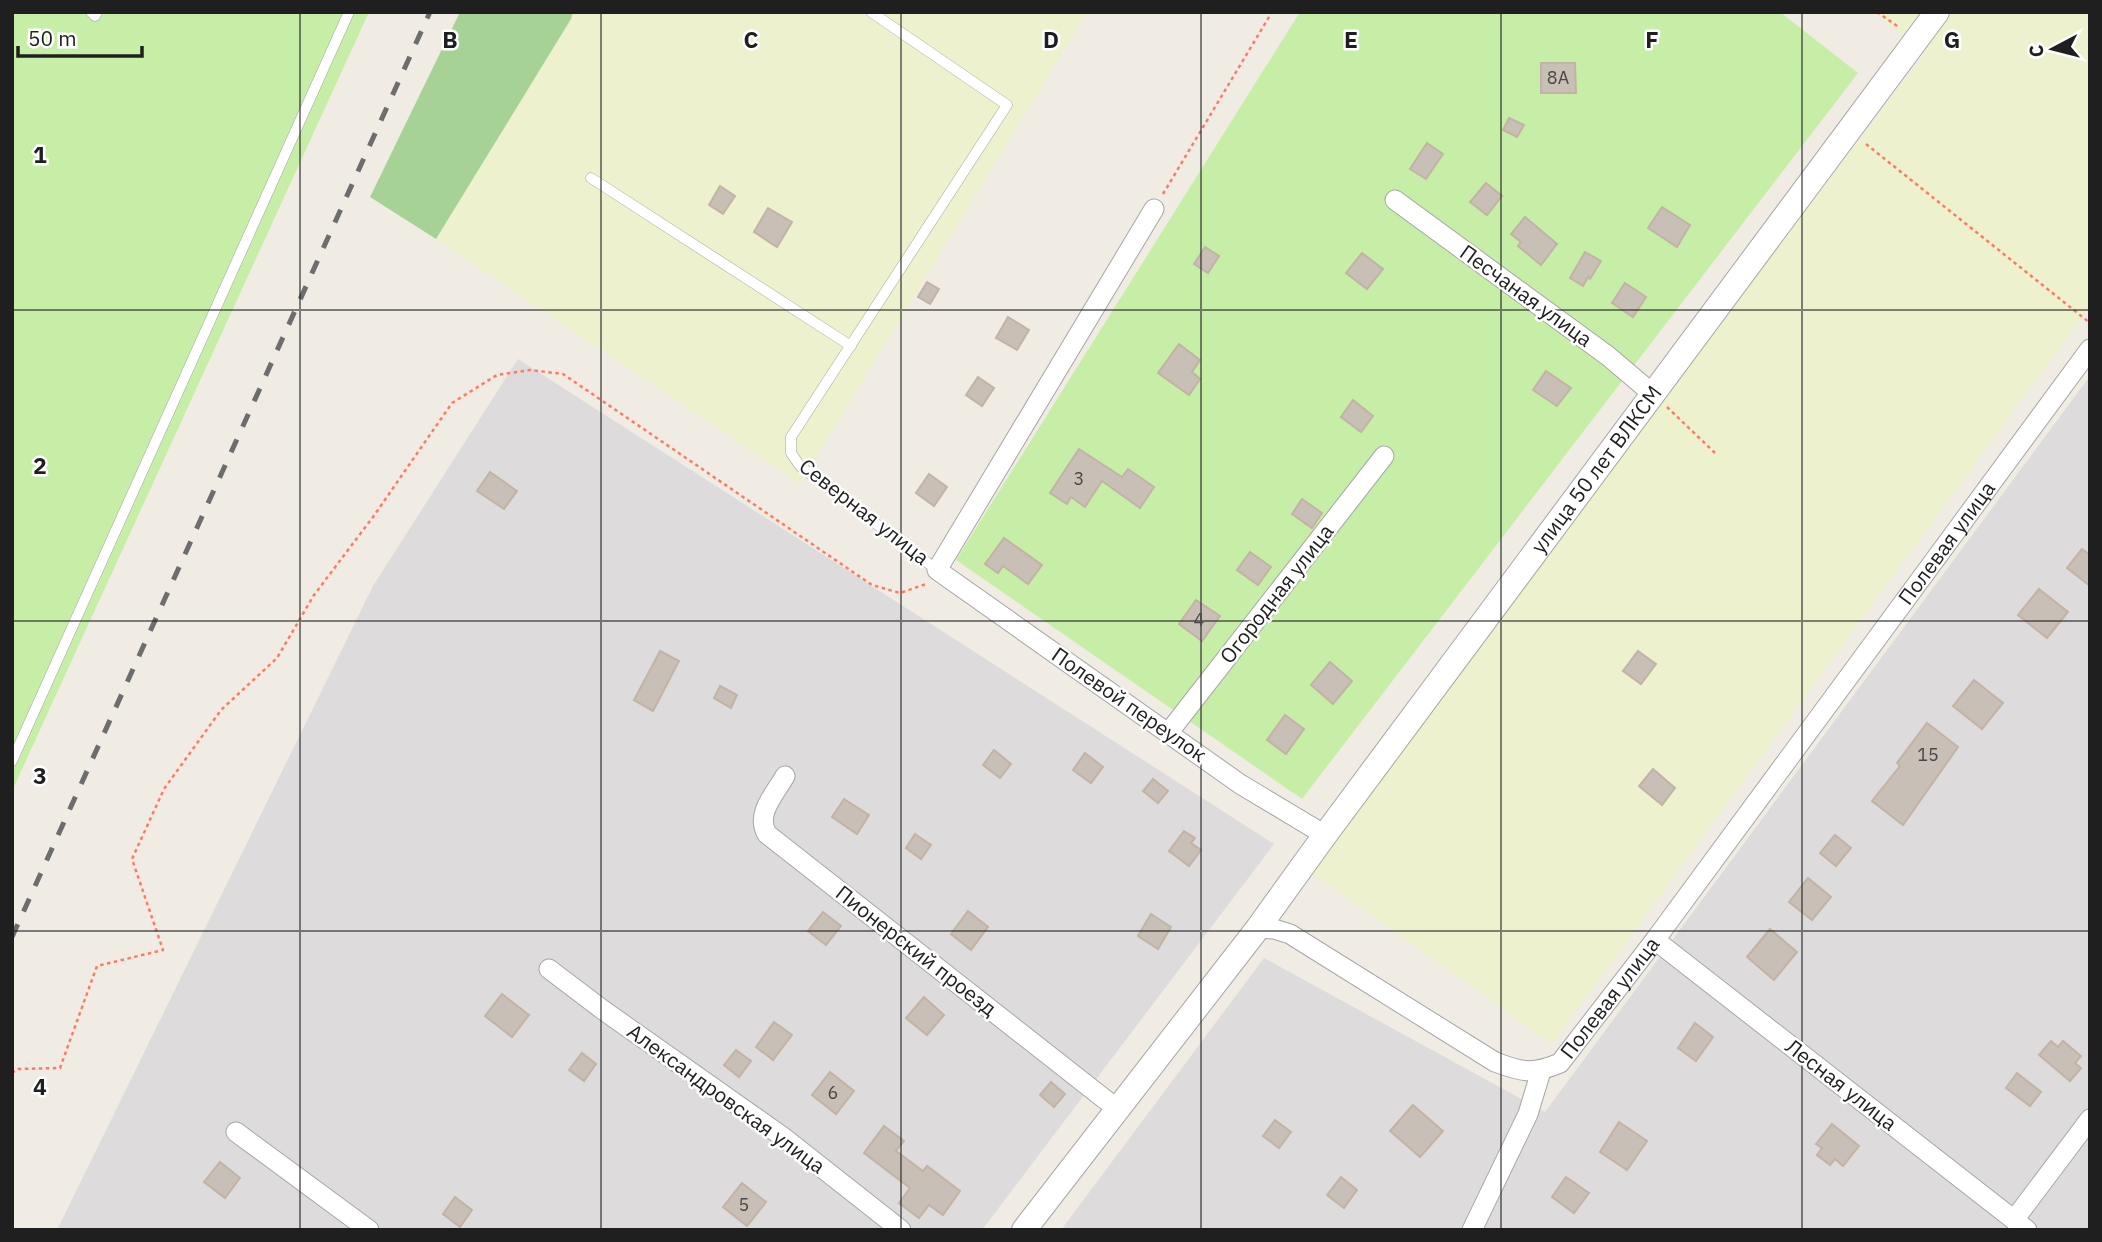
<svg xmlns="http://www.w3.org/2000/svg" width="2102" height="1242" font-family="'IBM Plex Sans',sans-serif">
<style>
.residential{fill:#dddbdb}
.farmland{fill:#edf1ce}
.grass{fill:#c7eea6}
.forest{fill:#a6d395}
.building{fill:#c8bfb7;stroke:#c3b3a5;stroke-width:2}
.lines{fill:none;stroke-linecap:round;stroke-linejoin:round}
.service-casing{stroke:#a6a6a6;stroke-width:11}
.minor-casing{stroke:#a6a6a6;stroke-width:21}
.tertiary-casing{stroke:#a6a6a6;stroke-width:26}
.path{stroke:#ff7a66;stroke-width:2.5;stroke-dasharray:3.5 3.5;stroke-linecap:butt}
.service{stroke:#fff;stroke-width:10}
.minor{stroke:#fff;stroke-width:19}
.tertiary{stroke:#fff;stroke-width:24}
.rail{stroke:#6d6d6d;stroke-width:5;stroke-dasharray:14 14;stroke-linecap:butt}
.grid{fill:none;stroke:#1f1f1f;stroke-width:2;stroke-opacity:0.55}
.labels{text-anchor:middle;stroke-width:5;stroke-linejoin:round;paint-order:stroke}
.number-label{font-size:18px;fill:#494745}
.street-label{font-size:21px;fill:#1f1f1f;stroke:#fff}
.grid-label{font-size:23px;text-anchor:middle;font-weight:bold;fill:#1f1f1f;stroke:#fff;stroke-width:5;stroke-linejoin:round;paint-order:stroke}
</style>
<rect width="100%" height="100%" fill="#f0ece4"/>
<g class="residential">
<path d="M518 359 1274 844 982 1230H57L373 586Z"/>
<path d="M2090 376V1230H1061L1264 958 1545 1112Z"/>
</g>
<g class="farmland">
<path d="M573 12H1087L800 484 436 239 571 19Z"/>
<path d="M1875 12H2090V306L1552 1044 1305 868 1925 54Z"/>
</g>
<g class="grass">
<path d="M12 12H369L12 791Z"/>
<path d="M1300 12H1780L1858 73 1302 799 956 560Z"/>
</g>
<path class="forest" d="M460 12H573L571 19 436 239 370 197Z"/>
<g class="building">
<path d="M1541 63H1575L1576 93H1541Z"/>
<path d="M1509 118 1524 125 1517 137 1503 130Z"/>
<path d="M1427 143 1443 154 1426 179 1410 169Z"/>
<path d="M1486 183 1502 196 1487 215 1470 202Z"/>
<path d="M720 186 735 196 723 214 709 205Z"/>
<path d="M1662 207 1690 225 1677 247 1648 228Z"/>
<path d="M768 208 792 222 777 247 754 232Z"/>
<path d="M1525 217 1557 244 1541 265 1518 246 1521 242 1511 234Z"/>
<path d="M1205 247 1219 256 1208 273 1194 264Z"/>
<path d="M1585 252 1601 261 1590 279 1588 277 1583 286 1570 278Z"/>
<path d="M1362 253 1383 269 1367 289 1346 273Z"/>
<path d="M927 282 939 289 930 304 918 297Z"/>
<path d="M1625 283 1646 297 1633 317 1612 303Z"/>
<path d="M1008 317 1029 330 1017 350 996 338Z"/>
<path d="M1179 344 1200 360 1192 372 1200 379 1189 395 1158 373Z"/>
<path d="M1546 371 1571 388 1557 406 1533 390Z"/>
<path d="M978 377 994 388 982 406 966 395Z"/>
<path d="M1353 400 1373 416 1361 432 1341 417Z"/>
<path d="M1079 449 1122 477 1128 469 1154 487 1140 508 1102 481 1085 507 1071 497 1067 504 1050 493Z"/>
<path d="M490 472 517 491 504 509 477 491Z"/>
<path d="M929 474 947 487 934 506 916 493Z"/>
<path d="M1302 499 1322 513 1312 528 1292 514Z"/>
<path d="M1004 538 1042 565 1028 584 1003 566 998 573 985 564Z"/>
<path d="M2082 549 2090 555V586L2067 568Z"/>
<path d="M1250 552 1271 567 1258 585 1237 570Z"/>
<path d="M2039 589 2068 612 2047 638 2018 615Z"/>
<path d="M1196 600 1220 616 1202 641 1179 624Z"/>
<path d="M660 651 679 661 653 711 634 700Z"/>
<path d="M1638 651 1656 664 1641 684 1623 671Z"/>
<path d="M1330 662 1352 681 1333 704 1311 685Z"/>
<path d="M1974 680 2003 703 1982 729 1953 706Z"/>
<path d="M720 686 737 695 731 708 714 698Z"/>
<path d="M1285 715 1304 729 1286 754 1267 740Z"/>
<path d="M1927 723 1958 747 1903 825 1872 801 1900 766 1897 763Z"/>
<path d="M994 750 1011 764 1000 778 983 765Z"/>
<path d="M1085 753 1103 767 1091 783 1073 770Z"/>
<path d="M1653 769 1675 788 1662 805 1639 786Z"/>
<path d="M1153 779 1168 791 1158 803 1143 791Z"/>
<path d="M844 799 869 815 857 834 832 817Z"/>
<path d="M1184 831 1195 838 1191 843 1201 850 1189 866 1169 851Z"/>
<path d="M915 834 931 845 921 859 906 848Z"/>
<path d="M1835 835 1851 848 1836 866 1820 853Z"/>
<path d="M1808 878 1831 897 1812 920 1789 902Z"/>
<path d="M968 911 988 927 971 950 951 934Z"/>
<path d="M823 912 841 926 826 945 808 931Z"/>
<path d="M1151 914 1171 927 1158 949 1138 936Z"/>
<path d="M1770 929 1797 952 1774 980 1747 957Z"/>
<path d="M502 994 529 1015 512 1037 485 1016Z"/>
<path d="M924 997 944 1015 927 1035 906 1018Z"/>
<path d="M774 1022 792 1035 773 1060 756 1047Z"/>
<path d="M1695 1023 1713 1037 1696 1061 1678 1048Z"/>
<path d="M2051 1041 2058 1047 2063 1041 2081 1056 2075 1063 2081 1068 2070 1081 2039 1055Z"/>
<path d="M736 1050 751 1061 739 1077 724 1065Z"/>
<path d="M582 1053 596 1064 584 1081 569 1070Z"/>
<path d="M830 1072 854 1091 836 1114 812 1095Z"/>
<path d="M2017 1073 2041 1092 2030 1106 2006 1088Z"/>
<path d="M1051 1082 1065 1094 1054 1107 1040 1095Z"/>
<path d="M1413 1105 1443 1131 1420 1157 1390 1131Z"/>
<path d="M1275 1120 1291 1132 1279 1148 1263 1136Z"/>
<path d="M1619 1122 1647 1141 1627 1170 1600 1152Z"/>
<path d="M1832 1124 1859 1146 1843 1166 1835 1159 1830 1165 1817 1155 1822 1148 1816 1144Z"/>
<path d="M884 1126 904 1141 896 1151 923 1171 927 1166 960 1191 943 1215 929 1205 919 1218 899 1203 910 1188 864 1153Z"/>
<path d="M220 1162 240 1178 225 1198 204 1182Z"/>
<path d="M1341 1177 1357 1190 1344 1208 1327 1195Z"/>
<path d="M1566 1177 1589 1193 1574 1213 1552 1197Z"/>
<path d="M742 1183 766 1202 747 1226 723 1207Z"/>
<path d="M455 1197 472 1210 460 1227 443 1214Z"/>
</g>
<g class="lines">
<defs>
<g id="service">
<path d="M91 12 95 16 97 12"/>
<path d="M871 12 1007 105 791 437V453L800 466 937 570"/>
<path d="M591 178 851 346"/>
<path d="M12 761 349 12"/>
</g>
<g id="minor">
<path d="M1395 200 1608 356 1654 395"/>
<path d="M1154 209 937 570 1240 784 1325 835"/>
<path d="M1169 732 1384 456"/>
<path d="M785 776C775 794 755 814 767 834L1116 1108"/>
<path id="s1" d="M1258 928 1274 929 1290 934 1495 1062C1522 1072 1532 1075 1560 1063L1655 940 2090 349"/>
<path d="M1655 940 2027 1230"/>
<path d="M549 969 603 1010 783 1137 901 1230"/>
<path d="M236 1132 369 1230"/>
<path d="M2014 1220 2090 1119"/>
<path d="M1472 1230 1528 1114 1541 1071"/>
</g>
<g id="tertiary">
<path id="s2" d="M1024 1230 1258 928 1325 835 1937 12"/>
</g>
</defs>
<use href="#service" class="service-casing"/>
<use href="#minor" class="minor-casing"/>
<use href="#tertiary" class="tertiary-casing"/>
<g class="path">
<path d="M1877 12 1900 28"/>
<path d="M1866 144 2090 323"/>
<path d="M1163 194 1272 12"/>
<path d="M1667 407 1715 453"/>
<path d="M12 1073 18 1069 60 1068 97 966 163 950 132 859 164 789 221 710 277 658 314 595 373 517 452 403 497 375 530 370 563 374 872 585 900 593 926 584"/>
</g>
<use href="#service" class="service"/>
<use href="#minor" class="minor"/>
<use href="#tertiary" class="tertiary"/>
<path class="rail" d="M12 937 430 12"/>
</g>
<path class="grid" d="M300 12V1230M601 12V1230M901 12V1230M1201 12V1230M1501 12V1230M1802 12V1230M12 310H2090M12 621H2090M12 931H2090"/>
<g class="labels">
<g class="number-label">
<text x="1558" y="84">8А</text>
<text x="1079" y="485">3</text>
<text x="1199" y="626">4</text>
<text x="1928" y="761">15</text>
<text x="833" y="1099">6</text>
<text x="744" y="1211">5</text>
</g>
<g class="street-label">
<text transform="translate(1526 296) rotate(36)" y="7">Песчаная улица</text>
<text dy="7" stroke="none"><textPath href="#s2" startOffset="952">улица 50 лет ВЛКСМ</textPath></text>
<text transform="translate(864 512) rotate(38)" y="7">Северная улица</text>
<text dy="7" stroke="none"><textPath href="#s1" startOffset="990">Полевая улица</textPath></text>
<text transform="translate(1277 594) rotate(-52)" y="7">Огородная улица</text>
<text transform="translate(1129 705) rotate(35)" y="7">Полевой переулок</text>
<text transform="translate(916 951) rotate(38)" y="7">Пионерский проезд</text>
<text dy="7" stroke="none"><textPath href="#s1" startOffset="424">Полевая улица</textPath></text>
<text transform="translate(1841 1085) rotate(38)" y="7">Лесная улица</text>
<text transform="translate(726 1099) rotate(36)" y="7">Александровская улица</text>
</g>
</g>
<g class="grid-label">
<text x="450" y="48">B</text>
<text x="751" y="48">C</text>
<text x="1051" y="48">D</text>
<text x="1351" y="48">E</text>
<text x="1652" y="48">F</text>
<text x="1952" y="48">G</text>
<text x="40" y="163">1</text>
<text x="40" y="474">2</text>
<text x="40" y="784">3</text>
<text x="40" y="1095">4</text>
</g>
<rect width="2102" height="1242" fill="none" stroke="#1f1f1f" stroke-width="28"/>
<g transform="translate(2053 49) rotate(263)" stroke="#ffffff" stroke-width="5" paint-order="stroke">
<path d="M0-5L12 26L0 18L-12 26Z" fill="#1f1f1f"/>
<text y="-10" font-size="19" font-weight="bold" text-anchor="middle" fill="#1f1f1f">С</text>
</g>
<path d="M18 46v10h124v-10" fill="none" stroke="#1f1f1f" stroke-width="3.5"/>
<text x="28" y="46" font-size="21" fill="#1f1f1f" stroke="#ffffff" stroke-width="5" paint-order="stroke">50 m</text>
</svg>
